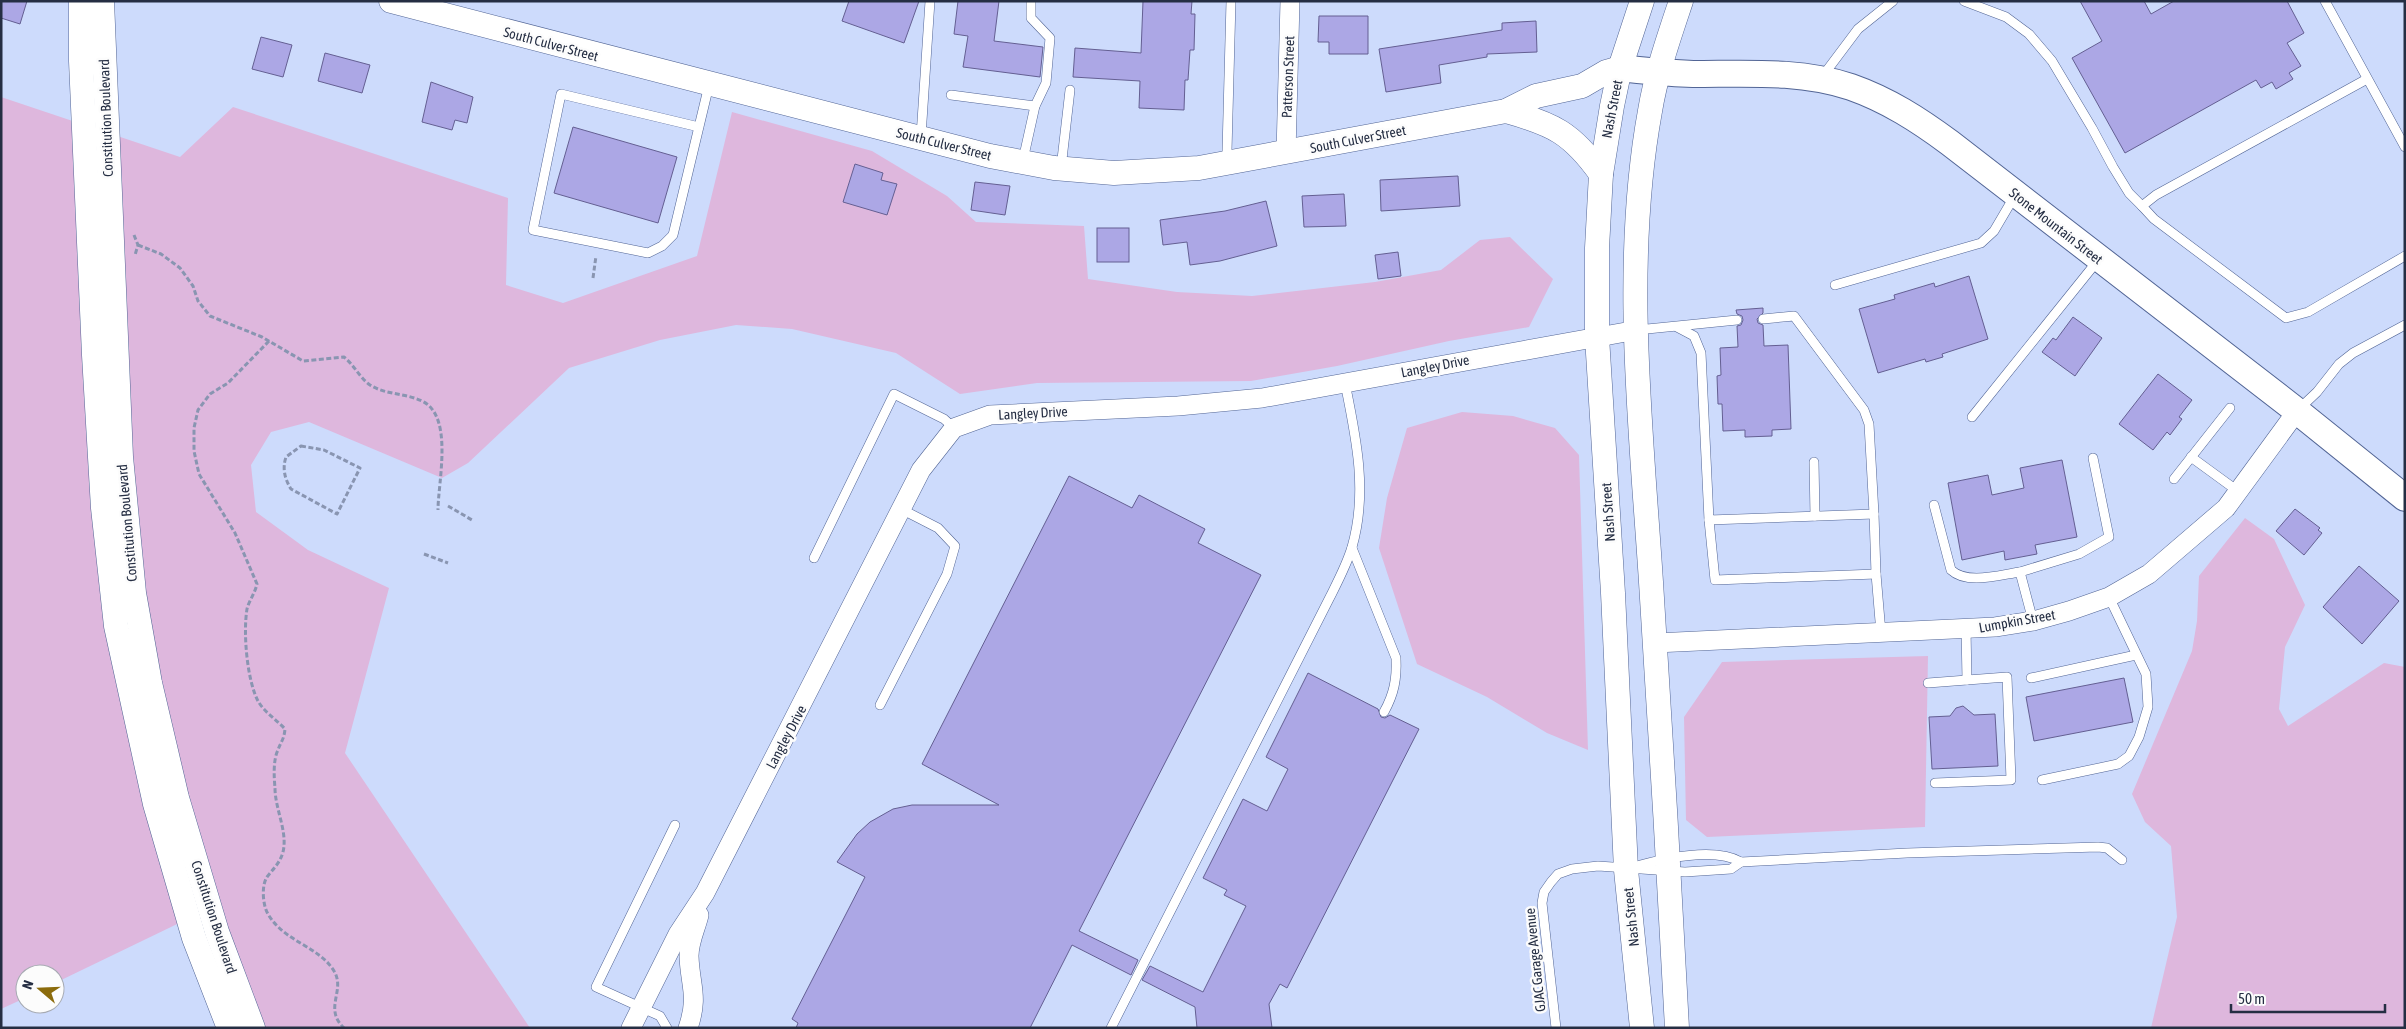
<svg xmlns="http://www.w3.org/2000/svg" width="2406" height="1029" font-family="'Asap Condensed',sans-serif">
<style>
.green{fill:#deb7dd}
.building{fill:#aca7e5;stroke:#645f92}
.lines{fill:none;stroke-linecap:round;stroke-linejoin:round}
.service-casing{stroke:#526595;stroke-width:10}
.minor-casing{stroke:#526595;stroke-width:20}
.tertiary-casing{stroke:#526595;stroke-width:25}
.secondary-casing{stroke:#526595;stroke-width:28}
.path{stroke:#8995b1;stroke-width:3;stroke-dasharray:5 2.5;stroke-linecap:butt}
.service{stroke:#fff;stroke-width:9}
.minor{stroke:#fff;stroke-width:19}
.tertiary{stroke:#fff;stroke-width:24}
.secondary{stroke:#fff;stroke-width:26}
.labels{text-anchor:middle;stroke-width:5;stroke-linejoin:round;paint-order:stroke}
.street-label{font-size:14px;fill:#252e43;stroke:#fcfcfc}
</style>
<rect width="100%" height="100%" fill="#cddbfc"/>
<g class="green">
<path d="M1 97 180 157 233 107 508 198 506 285 563 303 697 256 732 112 872 151 947 196 976 222 1084 226 1088 279 1177 292 1252 296 1375 282 1441 270 1480 240 1510 237 1553 279 1529 327 1449 341 1337 366 1251 381 1037 383 960 394 896 353 792 329 736 325 660 340 569 368 468 463 442 478 309 422 271 432 251 465 256 512 308 550 389 588 345 753 530 1028H237L200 913 55 983V974H25V998L1 1009Z"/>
<path d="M1462 412 1513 416 1555 428 1579 455 1588 750 1547 733 1487 697 1417 664 1379 548 1387 498 1407 428Z"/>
<path d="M2245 518 2274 539 2305 605 2285 647 2279 709 2288 726 2384 663 2405 667V1028H2151L2177 917 2171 846 2145 822 2132 794 2192 651 2197 621 2199 576Z"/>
<path d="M1928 656 1925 827 1707 837 1686 820 1684 717 1722 662Z"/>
</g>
<g class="building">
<path d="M1 1H27L20 24 1 18Z"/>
<path d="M849 1H919L904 43 842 21Z"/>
<path d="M958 1H999L994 41 1043 47 1040 77 963 67 968 36 954 34Z"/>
<path d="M1143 1H1192L1191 14H1195L1194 50H1190L1188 80H1185L1184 110 1139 108 1140 81 1073 77 1075 48 1141 53Z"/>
<path d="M2080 1H2144L2151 14 2174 1H2287L2304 33 2287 43 2301 66 2289 73 2293 79 2276 89 2272 82 2261 88 2256 80 2125 153 2072 58 2102 41Z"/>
<path d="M1319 16H1368V54H1329V42H1318Z"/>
<path d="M1536 21 1537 52 1487 54V57L1439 65 1441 83 1386 92 1379 49 1502 30V23Z"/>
<path d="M261 37 292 45 283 77 252 69Z"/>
<path d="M325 53 370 65 362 93 318 81Z"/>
<path d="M431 82 473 97 467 123 455 120 452 130 422 122Z"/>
<path d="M573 127 677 157 658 223 554 193Z"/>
<path d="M855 164 883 173 881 180 897 184 887 215 843 202Z"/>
<path d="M1458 176 1460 206 1381 211 1380 180Z"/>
<path d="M975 182 1010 186 1005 215 971 210Z"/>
<path d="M1344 194 1346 226 1304 227 1302 196Z"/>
<path d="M1266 201 1277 246 1220 261 1190 265 1187 242 1163 245 1160 220 1225 211Z"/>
<rect x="1097" y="228" width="32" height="34"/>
<path d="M1398 252 1401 276 1378 279 1375 255Z"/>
<path d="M1969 276 1988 339 1942 354 1943 357 1926 362 1925 359 1878 373 1859 309 1895 299 1894 295 1934 283 1935 287Z"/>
<path d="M1763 308V313L1757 319 1758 323 1763 325 1764 346 1788 345 1791 429 1772 430V436L1745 437V430L1723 431 1722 404H1718L1717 376 1721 375 1720 348 1738 347 1737 326 1741 325 1743 320 1742 316 1737 314 1736 310Z"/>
<path d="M2073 317 2102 338 2075 376 2042 352 2053 338 2056 340Z"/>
<path d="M2158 374 2192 400 2179 417 2182 419 2170 435 2167 432 2153 450 2119 424Z"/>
<path d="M2062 460 2077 537 2035 545 2037 554 2005 560 2004 551 1962 560 1948 483 1988 475 1992 495 2024 488 2020 468Z"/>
<path d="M1069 476 1132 508 1139 495 1162 507 1205 529 1198 543 1261 575 1079 931 1138 960 1131 975 1072 945 1030 1028H796L798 1023 792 1019 865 877 837 862 857 834 870 822 893 809 912 805H999L922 764Z"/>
<path d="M2295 509 2320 528 2318 530 2322 533 2304 555 2276 531Z"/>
<path d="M2359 566 2399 601 2362 644 2323 607Z"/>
<path d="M1308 673 1378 709 1381 717 1385 718 1390 715 1419 729 1287 988 1280 984 1269 1004 1272 1028H1197L1195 1007 1142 980 1150 966 1203 992 1246 906 1224 895 1227 890 1203 878 1243 799 1267 811 1288 769 1266 757Z"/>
<path d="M2124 678 2133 722 2034 741 2026 697Z"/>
<path d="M1963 706 1974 715 1995 714 1998 766 1932 769 1929 717 1950 716 1956 708Z"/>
</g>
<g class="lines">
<defs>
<g id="service">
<path d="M1964 1 2006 17 2029 34 2052 61 2092 128 2113 167 2129 193 2142 206"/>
<path d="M2325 1 2405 147"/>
<path d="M1822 77 1858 29 1893 1"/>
<path d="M2367 79 2156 195 2142 206 2154 219 2286 318 2308 312 2405 256"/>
<path d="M951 95 1035 106"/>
<path d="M699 127 561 94 533 230 648 253 662 246 673 235 709 85"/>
<path d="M921 136 930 1"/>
<path d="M1023 160 1035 106 1046 83 1050 38 1031 18V1"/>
<path d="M1229 163 1227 151 1231 1"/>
<path d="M1061 168 1070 90"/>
<path d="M1835 285 1981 243 1994 231 2014 197"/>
<path d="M1677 327 1694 336 1701 353 1709 520 1874 514 1869 424 1864 410 1794 316 1763 319"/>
<path d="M1637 330 1737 320"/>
<path d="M2299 409 2317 392 2339 364 2353 353 2405 325"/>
<path d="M1972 417 2099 259"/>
<path d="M2191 457 2239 492"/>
<path d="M1814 462 1815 516"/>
<path d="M2174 479 2230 408"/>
<path d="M1934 505 1951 570C1967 585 1999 575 2020 572L2033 621"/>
<path d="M1874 514 1876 574 1881 633"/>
<path d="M1709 520 1715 580 1876 574"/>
<path d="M1352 548 1396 658C1397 679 1394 694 1384 712"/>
<path d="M814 558 894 394 944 419 954 428"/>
<path d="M2020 572 2079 554 2109 537 2093 458"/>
<path d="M2031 678 2136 655"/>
<path d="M1928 683 1967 680"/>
<path d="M880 705 947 574 955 546 938 528 901 509"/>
<path d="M2042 780 2118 764 2129 756 2139 737 2148 707 2146 674 2109 597"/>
<path d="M1935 783 2011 780 2007 677 1967 680 1966 629"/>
<path d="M1627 869C1657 860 1713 846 1741 862L1907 853 2098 847 2107 848 2122 860"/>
<path d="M667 1028 660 1016 596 987 675 825"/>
<path d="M1111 1028 1330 597C1338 581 1347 564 1352 547 1368 492 1356 437 1345 383"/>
<path d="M1556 1028 1542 903 1544 892 1551 882 1558 874 1572 869 1598 866 1685 872 1731 869 1741 862"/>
</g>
<g id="minor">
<path d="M1286 153 1290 1"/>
<path d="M1655 643 1995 627 2033 621 2069 611 2109 597 2149 574 2226 508 2297 411"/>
<path d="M631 1028 678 934 705 893 921 470 954 428 990 415 1178 406 1262 398 1637 330"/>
<path d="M688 1028C699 996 690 986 689 956 689 941 696 928 699 915"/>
</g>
<g id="tertiary">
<path d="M81 1V61L94 355 103 508 116 626 155 804 194 938 229 1028"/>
<path d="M102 1 121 457 134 593 150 683 177 798 217 932 253 1028"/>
<path d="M391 1 990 156 1054 168 1114 173 1199 168 1506 111 1536 96 1582 86 1606 72 1620 68"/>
<path d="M1506 111C1553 124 1572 133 1601 174"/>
<path d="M1642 1028 1626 870 1613 593 1597 337V248L1601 174 1612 106 1620 68 1642 1"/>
<path d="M1677 1028C1669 879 1661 731 1651 582 1641 428 1622 264 1650 111 1656 74 1669 37 1681 1"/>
</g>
<path id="secondary" d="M1620 68C1645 71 1668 73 1693 74 1746 74 1800 70 1851 87 1888 100 1919 120 1950 143L2297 411 2405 498"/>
</defs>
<use href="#service" class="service-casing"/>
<use href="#minor" class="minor-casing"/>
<use href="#tertiary" class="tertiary-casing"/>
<use href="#secondary" class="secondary-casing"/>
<g class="path">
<path d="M134 235 138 245 135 255"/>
<path d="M138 245 161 254 180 268 193 286 198 301 210 316 262 337 303 361 344 357C354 365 360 378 370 385 386 395 405 393 422 401 454 416 438 482 438 510"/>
<path d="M593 278 596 256"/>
<path d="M269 341 228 383 210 394 198 410 194 428V451L199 474 235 533 257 584C255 593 249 601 247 609 243 633 247 680 258 701 264 712 277 720 285 729 284 740 281 741 278 750 273 760 274 777 275 788 275 809 288 832 283 852 280 863 273 869 267 877 261 886 263 906 268 914 284 942 319 946 334 971 346 991 323 1008 344 1028"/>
<path d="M301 446 324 450 360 468 337 514 291 489C285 479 282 469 286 457Z"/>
<path d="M448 506 472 520"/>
<path d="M424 554 448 563"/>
</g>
<use href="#service" class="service"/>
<use href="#minor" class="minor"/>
<use href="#tertiary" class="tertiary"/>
<use href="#secondary" class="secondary"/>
</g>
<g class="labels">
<g class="street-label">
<text transform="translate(551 44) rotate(15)" y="5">South Culver Street</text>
<text transform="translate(1288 77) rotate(-88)" y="5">Patterson Street</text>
<text transform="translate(1612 109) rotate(-79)" y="5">Nash Street</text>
<text transform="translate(106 118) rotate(-92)" y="5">Constitution Boulevard</text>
<text transform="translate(1358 139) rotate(-11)" y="5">South Culver Street</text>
<text transform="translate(944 144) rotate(14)" y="5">South Culver Street</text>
<text transform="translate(2056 226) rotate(38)" y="5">Stone Mountain Street</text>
<text transform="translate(1435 366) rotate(-11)" y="5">Langley Drive</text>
<text transform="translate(1033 413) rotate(-3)" y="5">Langley Drive</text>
<text transform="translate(1608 512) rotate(-94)" y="5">Nash Street</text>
<text transform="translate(127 523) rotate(-95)" y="5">Constitution Boulevard</text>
<text transform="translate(2017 621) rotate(-10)" y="5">Lumpkin Street</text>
<text transform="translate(786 737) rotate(-62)" y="5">Langley Drive</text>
<text transform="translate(214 917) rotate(72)" y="5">Constitution Boulevard</text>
<text transform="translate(1631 917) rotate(-96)" y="5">Nash Street</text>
<text transform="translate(1535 960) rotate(-96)" y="5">GJAC Garage Avenue</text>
</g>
</g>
<rect width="2406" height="1029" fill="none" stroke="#252e43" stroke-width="5"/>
<g transform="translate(40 989) rotate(289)"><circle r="24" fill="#fcfcfc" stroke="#a6aab2"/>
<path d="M0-4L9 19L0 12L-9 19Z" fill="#8b6b0c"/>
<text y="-8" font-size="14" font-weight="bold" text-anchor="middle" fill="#252e43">N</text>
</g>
<path d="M2231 1004v8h154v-8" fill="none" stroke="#252e43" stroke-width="2.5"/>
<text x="2238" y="1004" font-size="15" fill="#252e43" stroke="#fcfcfc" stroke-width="4" paint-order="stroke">50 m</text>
</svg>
